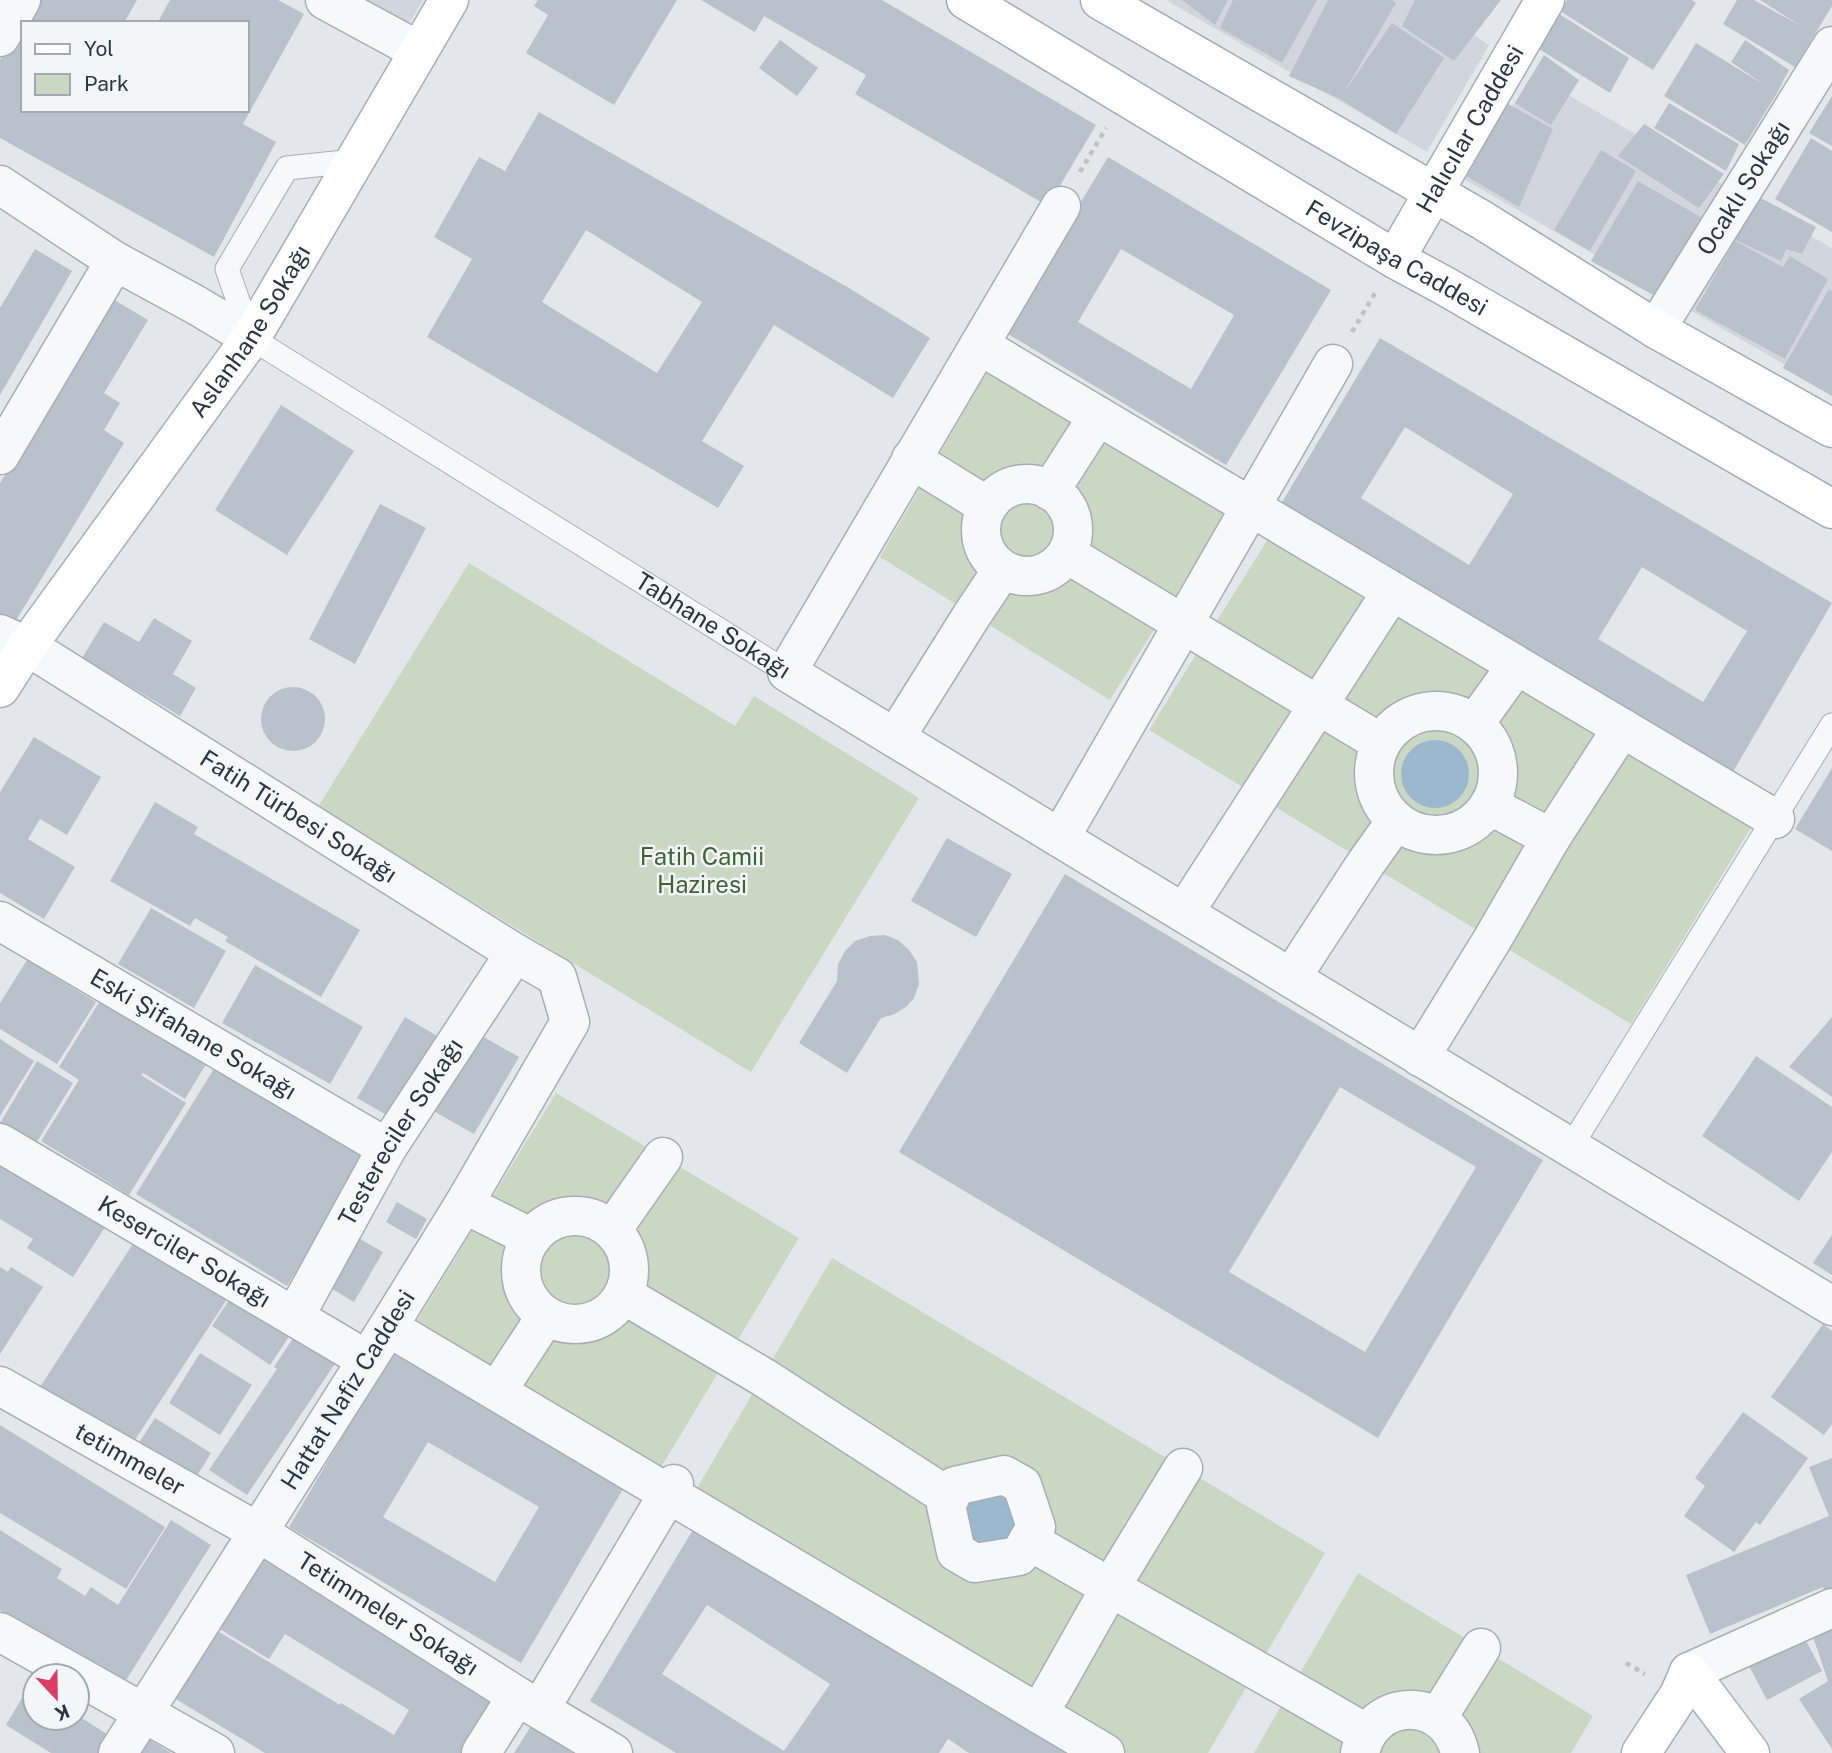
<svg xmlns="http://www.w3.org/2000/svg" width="1832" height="1753" font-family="'Public Sans',sans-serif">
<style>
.built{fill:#d1d6de}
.green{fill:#cad7c3}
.water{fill:#9bb8cf}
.building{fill:#b9c1cb;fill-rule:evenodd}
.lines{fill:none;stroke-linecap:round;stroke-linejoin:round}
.lane-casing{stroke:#a7aeb7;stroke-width:25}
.street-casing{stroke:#a7aeb7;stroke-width:41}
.secondary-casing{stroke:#a7aeb7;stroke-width:41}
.primary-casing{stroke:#a1acb9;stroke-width:41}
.path{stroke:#bdc2c8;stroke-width:4.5;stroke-dasharray:5 5;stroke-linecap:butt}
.lane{stroke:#f6f8fa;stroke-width:23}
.street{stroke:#f6f8fa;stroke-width:38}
.secondary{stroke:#fff;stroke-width:38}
.primary{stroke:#fff;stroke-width:38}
.labels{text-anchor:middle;stroke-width:5;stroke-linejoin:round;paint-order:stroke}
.street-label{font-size:24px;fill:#293646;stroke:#f3f6f9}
.park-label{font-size:24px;fill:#416335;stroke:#f3f6f9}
</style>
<rect width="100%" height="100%" fill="#e3e7ec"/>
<g class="built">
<path d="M349 0H423L404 32Z"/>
<path d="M1166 0H1419L1489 45 1427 152Z"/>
<path d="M1534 75 1832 248V392L1462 178Z"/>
</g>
<g class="green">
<path d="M994 360 1231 506 1110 700 880 557Z"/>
<path d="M1273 531 1752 826 1631 1024 1149 730Z"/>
<path d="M469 563 735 726 754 696 919 798 751 1072 318 807Z"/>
<path d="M556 1093 799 1238 657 1474 413 1327Z"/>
<path d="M832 1258 1325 1553 1208 1753H1124L693 1495Z"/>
<path d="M1358 1573 1593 1716 1571 1753H1254Z"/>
</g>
<g class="water">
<circle cx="1435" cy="774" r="34"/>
<path d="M1012 1480 1019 1543 971 1545 960 1498Z"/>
</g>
<g class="building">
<path d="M33 0H137L124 23H23V110H216L224 113 219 110H247V23H165L159 20 170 0H278L304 14 243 124 276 142 214 257 0 138V60Z"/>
<path d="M538 0H677L614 105 526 53 548 15 534 6Z"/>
<path d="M701 0H882L1096 125 1048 206 855 94 866 75 764 16 755 32Z"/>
<path d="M1182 0H1228L1215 25Z"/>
<path d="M1233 0H1317L1282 63 1220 28Z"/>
<path d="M1328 0H1392L1396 3 1343 94 1392 23 1444 58 1396 134 1340 99 1289 76Z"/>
<path d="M1415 0H1501L1454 61 1402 26Z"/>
<path d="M1567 0H1692L1696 3 1653 70 1560 11Z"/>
<path d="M1737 0H1754L1801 26 1760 0H1832V6L1795 67 1723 24Z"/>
<path d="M1556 12 1629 58 1610 93 1534 46Z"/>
<path d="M780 40 818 68 797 96 759 68Z"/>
<path d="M1745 40 1789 70 1777 93 1745 145 1664 96 1696 43 1766 86 1731 62Z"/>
<path d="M1544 55 1579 80 1551 125 1515 103Z"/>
<path d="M1832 96V146L1809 133Z"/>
<path d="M1503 101 1553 129 1519 207 1461 173Z"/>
<path d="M1669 103 1739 144 1726 171 1654 128Z"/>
<path d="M539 112 849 288 930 338 893 398 774 325 702 441 744 466 718 508 427 337 472 259 434 237 479 157 505 171ZM586 230 702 302 657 373 542 302Z"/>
<path d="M1644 124 1724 174 1699 208 1618 156Z"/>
<path d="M1811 138 1832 151V232L1775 199Z"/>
<path d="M1601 150 1636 171 1590 251 1554 230Z"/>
<path d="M1108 157 1331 290 1226 465 1003 331ZM1121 249 1234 315 1191 389 1078 322Z"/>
<path d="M1638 181 1702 218 1655 296 1591 261Z"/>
<path d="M1757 196 1816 227 1802 254 1786 249 1781 261 1731 238Z"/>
<path d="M1735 241 1783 267 1790 256 1828 279 1785 359 1695 310Z"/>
<path d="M35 249 72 271 0 395V308Z"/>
<path d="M1829 289 1832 291V396L1783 368Z"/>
<path d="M111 298 148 320 104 393 120 403 104 430 124 443 12 627 0 620V483Z"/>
<path d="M1380 338 1832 603 1731 775 1278 509ZM1405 427 1513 494 1469 565 1361 498ZM1642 567 1747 631 1703 702 1598 639Z"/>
<path d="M281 405 354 451 287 555 215 510Z"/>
<path d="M380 504 426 528 355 664 309 639Z"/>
<path d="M154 618 192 641 173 674 196 688 180 716 82 658 104 622 139 642Z"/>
<circle cx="293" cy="719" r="32"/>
<path d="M34 737 101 777 67 835 40 819 28 839 75 867 44 919 0 893V792Z"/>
<path d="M1832 768V851L1795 829Z"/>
<path d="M155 802 198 827 194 834 360 930 321 997 225 941 228 937 195 918 190 926 110 881Z"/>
<path d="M947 838 1012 874 976 937 911 901Z"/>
<path d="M1065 874 1543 1160 1378 1438 899 1152ZM1340 1087 1476 1167 1365 1352 1229 1272Z"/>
<path d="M151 908 226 951 194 1008 118 964Z"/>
<path d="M885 935 898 940 909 950 917 962 919 984 914 998 907 1006 895 1014 881 1018 847 1073 799 1043 837 981 838 964 845 951 855 941 870 936Z"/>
<path d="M27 960 96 1002 57 1064 0 1029V1003Z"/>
<path d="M255 965 363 1027 330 1084 222 1023Z"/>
<path d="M103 996 208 1061 185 1099 143 1073 141 1075 186 1103 129 1195 41 1141 79 1080 59 1067Z"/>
<path d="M405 1017 444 1040 397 1121 357 1098Z"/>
<path d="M1832 1017V1097L1789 1067Z"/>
<path d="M475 1032 519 1057 474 1134 430 1109Z"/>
<path d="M0 1039 34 1061 0 1116Z"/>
<path d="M1756 1056 1832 1107V1152L1799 1201 1702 1136Z"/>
<path d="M37 1061 73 1083 35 1145 0 1124V1123Z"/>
<path d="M217 1064 367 1157 287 1286 136 1194Z"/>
<path d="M4 1159 105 1227 73 1277 27 1248 33 1239 0 1219V1166Z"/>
<path d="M397 1202 427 1219 416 1239 386 1222Z"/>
<path d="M353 1235 383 1252 354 1302 324 1284Z"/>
<path d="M1832 1235V1275L1813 1263Z"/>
<path d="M138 1236 229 1296 131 1446 40 1387Z"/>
<path d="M0 1267 8 1272 11 1267 43 1287 0 1354Z"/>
<path d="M237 1288 296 1326 270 1365 212 1326Z"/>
<path d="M1823 1324 1832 1331V1424L1824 1435 1771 1397Z"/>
<path d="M301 1326 342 1353 247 1495 209 1470 277 1369 274 1367Z"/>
<path d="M399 1341 630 1477 521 1663 289 1527ZM428 1442 539 1507 495 1582 383 1517Z"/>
<path d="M200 1353 252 1385 220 1435 169 1403Z"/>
<path d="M1743 1412 1808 1458 1760 1525 1756 1522 1734 1552 1684 1516 1705 1486 1695 1478Z"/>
<path d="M155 1418 211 1453 192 1484 135 1449Z"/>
<path d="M0 1425 165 1527 126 1589 0 1513Z"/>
<path d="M1832 1458V1593L1826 1595 1823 1587 1710 1634 1686 1575 1829 1516 1809 1467Z"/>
<path d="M171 1520 211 1545 123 1685 0 1610V1530L62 1569 57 1578 85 1596 91 1587 118 1605Z"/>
<path d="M697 1523 1078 1753H969L948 1739 939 1753H676L590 1701ZM707 1605 830 1684 784 1751 662 1674Z"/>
<path d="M256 1555 494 1702 463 1753H265L174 1698 216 1630 340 1705 341 1703 394 1735 409 1710 285 1634 269 1659 213 1625Z"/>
<path d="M1832 1620V1749L1799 1699 1828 1681 1810 1628Z"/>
<path d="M1804 1637 1822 1671 1767 1700 1749 1666Z"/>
<path d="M29 1686 35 1690V1718H77V1715L110 1736 100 1753H51L6 1725Z"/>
<path d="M535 1720 589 1753H514Z"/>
<path d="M145 1737 171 1753H135Z"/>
</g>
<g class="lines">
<defs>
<g id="lane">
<path id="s1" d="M354 161 287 168 227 269 251 338 787 672"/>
<path d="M1570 1148 1832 725"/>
</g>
<g id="street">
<path d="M325 0 419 51"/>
<path d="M0 37 21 0"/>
<path d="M0 185 115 261 196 305 251 338"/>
<path id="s2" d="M1656 329 1832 46"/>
<path d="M979 345 1775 819"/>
<path d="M0 455 115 261"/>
<path d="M911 459 987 506"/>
<circle cx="1027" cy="530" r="46"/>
<path d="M1050 491 1098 416"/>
<path d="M1067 554 1381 743"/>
<path d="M1002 570 972 615 895 738 787 672 1061 206"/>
<path id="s3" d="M0 634 27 646 515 953 557 977 570 1022 464 1204 388 1327 118 1753"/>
<circle cx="1436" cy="773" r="62"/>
<path d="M1475 723 1516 666"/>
<path d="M895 738 1832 1306"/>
<path d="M1489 805 1551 838"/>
<path d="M1060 838 1333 364"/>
<path d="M1184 913 1392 591"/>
<path id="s4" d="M0 921 387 1148"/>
<path d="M1291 978 1366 863 1396 821"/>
<path d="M1420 1057 1492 940 1551 838 1622 728"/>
<path id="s5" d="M0 1143 367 1360"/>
<path d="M464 1204 532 1238"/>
<circle cx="575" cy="1270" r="54"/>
<path d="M612 1230 663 1157"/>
<path d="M624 1295 763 1377 950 1498"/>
<path id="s6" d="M295 1316 387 1148 515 953"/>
<path d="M388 1327 1105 1753"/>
<path id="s7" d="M0 1386 258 1532 517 1696 613 1753"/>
<path d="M497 1391 546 1316"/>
<path d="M1004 1475 1022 1485 1036 1527 1019 1556 975 1563 956 1552 946 1505 955 1486Z"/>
<path d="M1028 1540C1141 1606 1255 1668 1367 1734"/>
<path d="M0 1632 215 1753"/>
<path d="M1689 1672 1832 1608"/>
<path d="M540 1709 674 1484"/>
<path d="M1039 1714 1110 1588 1183 1468"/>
<path d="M1438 1717 1481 1648"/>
<path d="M481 1753 517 1696"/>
<path d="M1360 1753C1372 1696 1447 1695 1460 1753"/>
</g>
<g id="secondary">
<path id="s8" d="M1395 259 1545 0"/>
<path id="s9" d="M0 688 27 646 251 338 449 0"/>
<path d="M1641 1753 1679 1695 1689 1672 1750 1753"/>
</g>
<g id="primary">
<path id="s10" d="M966 0 1395 259 1443 285 1832 509"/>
<path d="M1100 0 1482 220 1656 329 1832 428"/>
</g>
</defs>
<use href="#lane" class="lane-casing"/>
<use href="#street" class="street-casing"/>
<use href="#secondary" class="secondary-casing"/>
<use href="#primary" class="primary-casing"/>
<g class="path">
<path d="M1080 172 1106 128"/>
<path d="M1352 332 1375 293"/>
<path d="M1626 1663 1645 1674"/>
</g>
<use href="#lane" class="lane"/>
<use href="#street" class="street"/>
<use href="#secondary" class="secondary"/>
<use href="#primary" class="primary"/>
</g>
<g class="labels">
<g class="street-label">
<text dy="8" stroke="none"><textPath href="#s8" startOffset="150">Halıcılar Caddesi</textPath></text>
<text dy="8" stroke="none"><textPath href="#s2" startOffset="166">Ocaklı Sokağı</textPath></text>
<text dy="8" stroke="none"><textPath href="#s10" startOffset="502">Fevzipaşa Caddesi</textPath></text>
<text dy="8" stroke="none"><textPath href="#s9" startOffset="436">Aslanhane Sokağı</textPath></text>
<text dy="8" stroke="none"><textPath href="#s1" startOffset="802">Tabhane Sokağı</textPath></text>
<text dy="8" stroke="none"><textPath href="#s3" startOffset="350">Fatih Türbesi Sokağı</textPath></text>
<text dy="8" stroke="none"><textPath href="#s4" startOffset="224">Eski Şifahane Sokağı</textPath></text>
<text dy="8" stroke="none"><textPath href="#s6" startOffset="212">Testereciler Sokağı</textPath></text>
<text dy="8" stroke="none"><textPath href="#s5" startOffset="214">Keserciler Sokağı</textPath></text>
<text transform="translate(348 1390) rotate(-58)" y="8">Hattat Nafiz Caddesi</text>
<text dy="8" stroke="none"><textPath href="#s7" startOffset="149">tetimmeler</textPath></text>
<text dy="8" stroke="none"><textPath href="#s7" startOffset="450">Tetimmeler Sokağı</textPath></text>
</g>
<g class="park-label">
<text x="702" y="865">Fatih Camii<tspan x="702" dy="28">Haziresi</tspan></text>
</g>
</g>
<rect x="21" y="21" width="228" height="91" fill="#f3f6f9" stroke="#a2a9b1" stroke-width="2"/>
<rect x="35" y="44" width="35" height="10" fill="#ffffff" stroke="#a2a9b1" stroke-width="2"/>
<text x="84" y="56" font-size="21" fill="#293646">Yol</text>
<rect x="35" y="74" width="35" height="21" fill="#cad7c3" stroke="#a2a9b1" stroke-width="2"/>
<text x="84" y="91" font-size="21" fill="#293646">Park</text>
<g transform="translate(56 1697) rotate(158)"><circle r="33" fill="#f3f6f9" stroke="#a2a9b1" stroke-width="2"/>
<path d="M0-5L12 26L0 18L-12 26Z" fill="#db3e62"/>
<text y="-10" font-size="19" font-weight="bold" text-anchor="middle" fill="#293646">K</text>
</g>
</svg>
